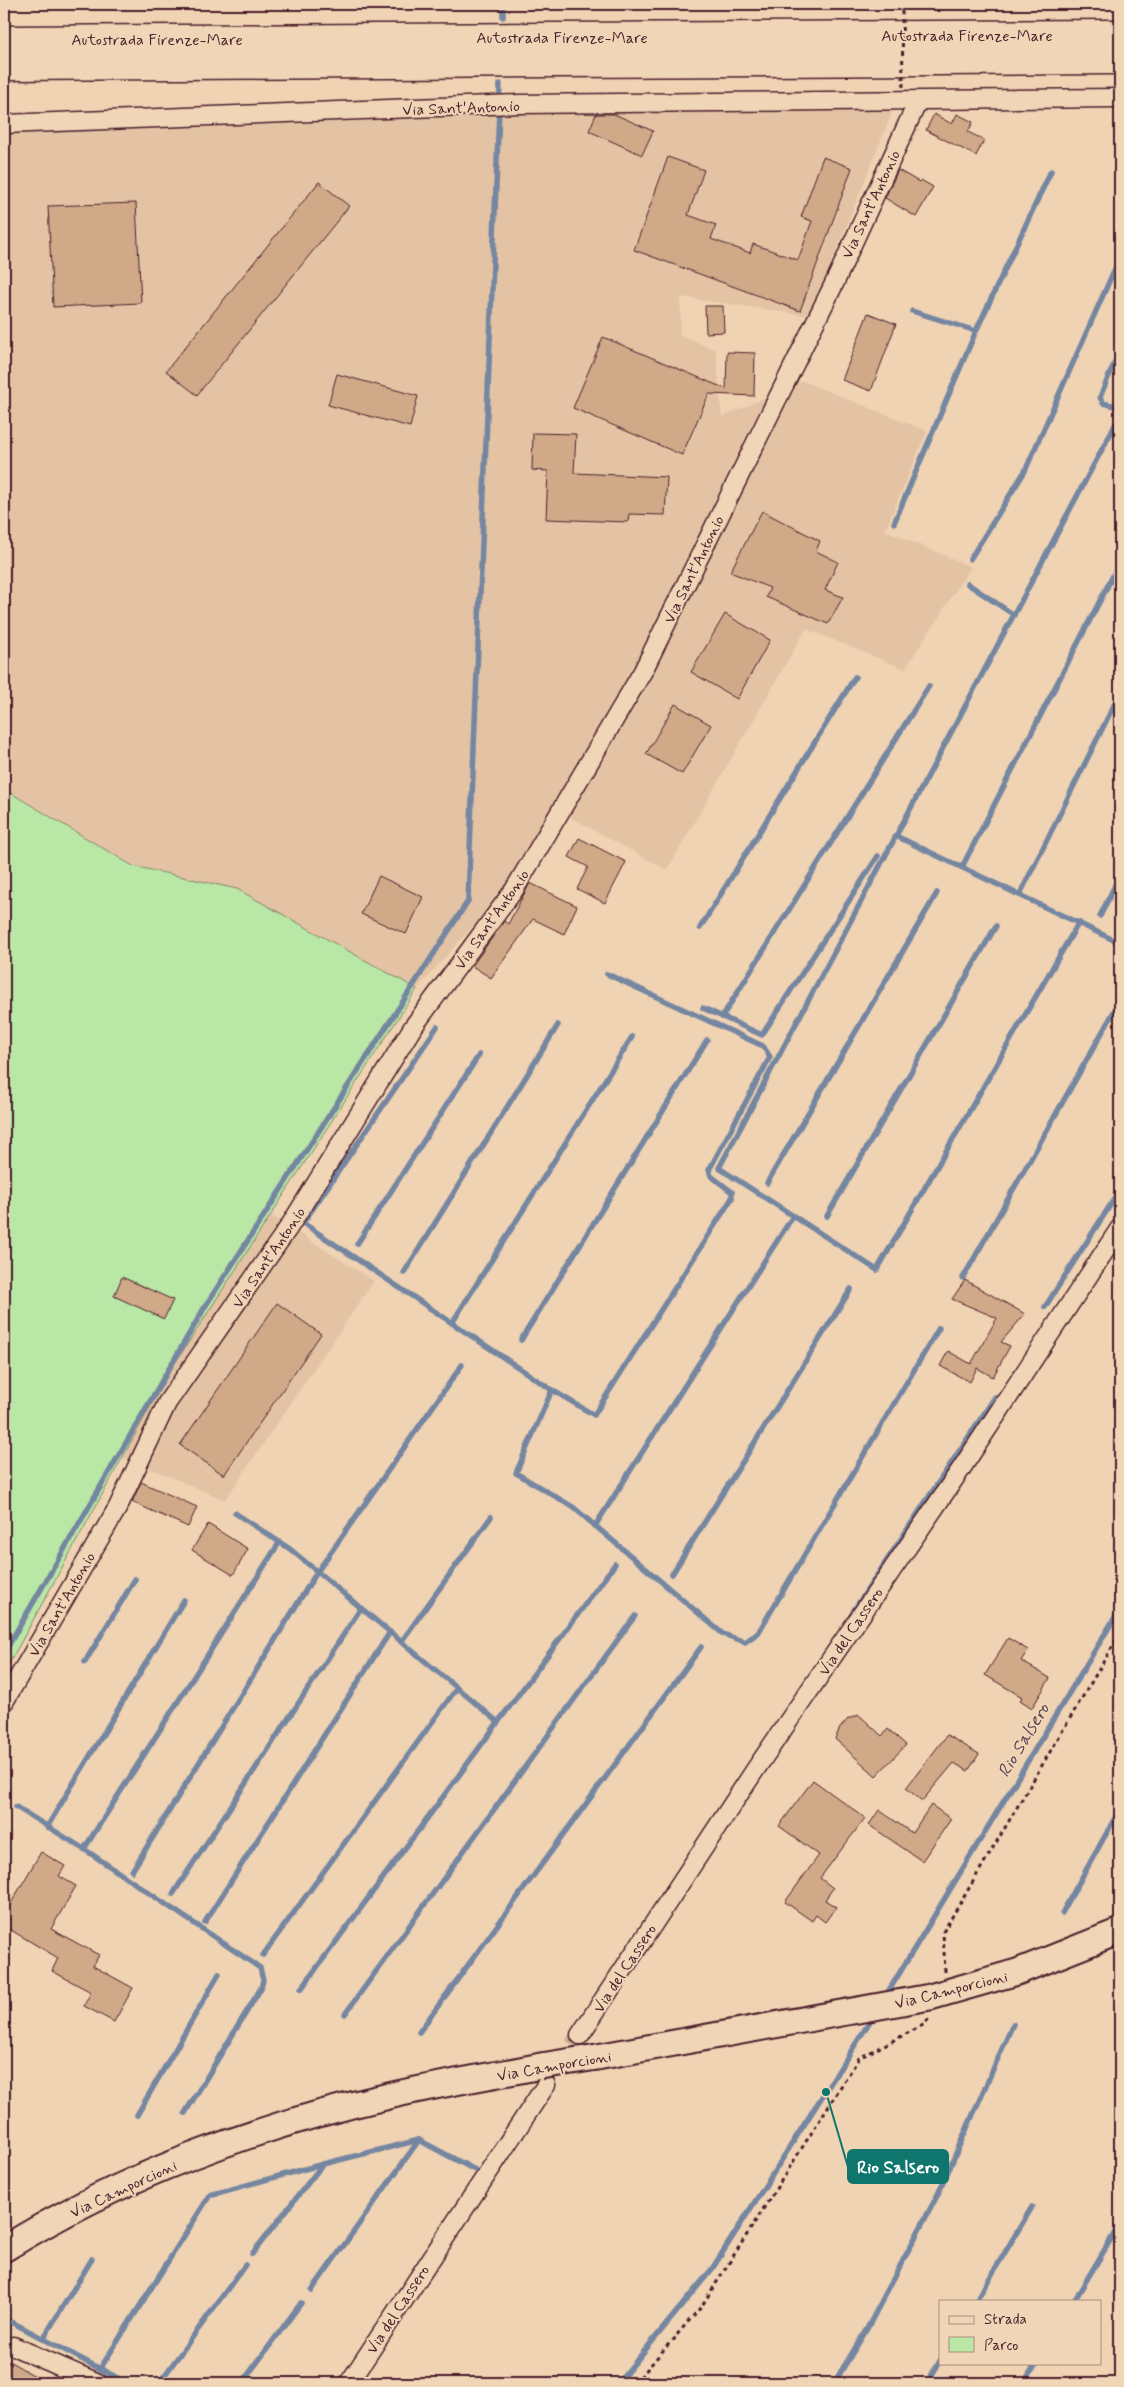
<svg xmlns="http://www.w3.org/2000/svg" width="1124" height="2387" font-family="Mynerve,sans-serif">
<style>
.built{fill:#e3c3a4}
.green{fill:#b8e7a6;stroke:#818368}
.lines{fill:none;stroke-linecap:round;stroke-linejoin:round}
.stream{stroke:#7586a1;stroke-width:5.5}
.building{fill:#d0a989;stroke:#4a1f2b}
.minor-tunnel{stroke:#cfaf98;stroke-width:18;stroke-dasharray:18 9;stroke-linecap:butt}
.minor-casing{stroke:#4a1f2b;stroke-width:21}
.secondary-casing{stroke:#4a1f2b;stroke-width:29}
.motorway-casing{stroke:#4a1f2b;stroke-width:31}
.path{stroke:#4a1f2b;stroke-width:3;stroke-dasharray:4 4;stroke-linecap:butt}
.minor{stroke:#f0d5b7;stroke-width:18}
.secondary{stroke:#f0d5b7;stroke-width:25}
.motorway{stroke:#f0d5b7;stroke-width:28}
.secondary-bridge-casing{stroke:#4a1f2b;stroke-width:29;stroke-linecap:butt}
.path-bridge{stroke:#4a1f2b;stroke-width:3;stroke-dasharray:4 4;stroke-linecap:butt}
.secondary-bridge{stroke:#f0d5b7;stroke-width:25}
.labels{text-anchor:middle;stroke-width:4;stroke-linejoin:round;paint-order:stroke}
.street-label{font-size:16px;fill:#4a1f2b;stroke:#f0d5b7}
.water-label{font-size:18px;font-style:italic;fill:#584152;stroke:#f0d5b7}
.leader{fill:none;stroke:#0f766e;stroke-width:2}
.callout-dot{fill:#0f766e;stroke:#f0d5b7;stroke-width:2}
.callout{fill:#0f766e;stroke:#0f766e;stroke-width:2}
.callout-label{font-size:18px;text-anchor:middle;font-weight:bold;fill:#fff}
</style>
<rect width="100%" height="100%" fill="#f0d3b3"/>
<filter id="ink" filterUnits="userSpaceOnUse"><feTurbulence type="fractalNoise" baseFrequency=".02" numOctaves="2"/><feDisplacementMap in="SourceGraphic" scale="10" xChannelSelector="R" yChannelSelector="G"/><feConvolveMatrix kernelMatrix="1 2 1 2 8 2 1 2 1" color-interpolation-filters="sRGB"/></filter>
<g filter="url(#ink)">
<g class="built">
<path d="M896 103 810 316 681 297 680 335 716 350 722 417 803 381 927 431 885 530 971 567 905 669 806 629 667 870 553 808 505 890 417 989 237 889 133 866 4 789V131L520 107Z"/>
<path d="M270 1215 374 1281 225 1500 123 1457 170 1371Z"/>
</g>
<path class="green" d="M4 789 133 866 237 889 417 989 170 1371 4 1673Z"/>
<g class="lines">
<g class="stream">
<path d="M503 17V4"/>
<path d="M912 311 976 331"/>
<path d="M1120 350 1100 397 1103 403 1120 407"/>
<path d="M894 523 976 331 1051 171"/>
<path d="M970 559 1025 471 1120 257"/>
<path d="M968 584 1014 615"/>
<path d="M896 836 1120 943"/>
<path d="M962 867 1120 562"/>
<path d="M1020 894 1120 693"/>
<path d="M1100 916 1120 875"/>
<path d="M1079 922 877 1270 719 1168 1115 425"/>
<path d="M700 928 855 677"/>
<path d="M703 1008 762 1035 878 856"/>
<path d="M722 1017 929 686"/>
<path d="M437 1027 303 1223 552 1390 516 1473 573 1507 723 1634 745 1642 758 1633 939 1328"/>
<path d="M767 1183 937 893"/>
<path d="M827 1216 996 926"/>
<path d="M357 1244 479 1055"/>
<path d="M404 1273 558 1025"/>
<path d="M963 1278 1120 1001"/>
<path d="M1045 1307 1120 1190"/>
<path d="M452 1323 632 1037"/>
<path d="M521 1340 707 1040"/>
<path d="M552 1390 594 1415 732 1198V1192L711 1176 709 1170 770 1057 763 1046 607 974"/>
<path d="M235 1513 290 1549 498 1722"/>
<path d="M595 1526 793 1216"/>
<path d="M672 1574 851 1289"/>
<path d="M854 1610 995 1397"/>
<path d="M401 1642 491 1517"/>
<path d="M4 1653 206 1305 468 901 500 84"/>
<path d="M85 1662 135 1579"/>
<path d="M16 1807 84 1849 260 1968 263 1980 261 1988 185 2113"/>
<path d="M47 1827 184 1600"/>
<path d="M84 1849 279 1543"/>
<path d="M132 1871 317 1572 462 1365"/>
<path d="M173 1894 361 1608"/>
<path d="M1062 1913 1120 1809"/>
<path d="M205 1922 390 1632"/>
<path d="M263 1955 457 1688"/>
<path d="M301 1989 615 1564"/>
<path d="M885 1997 1120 1609"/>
<path d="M345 2014 635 1616"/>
<path d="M419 2032 701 1647"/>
<path d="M137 2115 219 1974"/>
<path d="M252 2254 323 2164"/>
<path d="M312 2290 419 2140"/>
<path d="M976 2301 1032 2207"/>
<path d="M1074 2301 1120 2224"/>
<path d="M4 2318 127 2383"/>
<path d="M43 2339 92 2259"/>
<path d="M100 2369 210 2195 323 2164 419 2140 475 2170"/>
<path d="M159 2383 245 2265"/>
<path d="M242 2383 301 2303"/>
<path d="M618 2383 712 2269 874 2015"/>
<path d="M834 2383 868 2327 938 2194 1013 2024"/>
<path d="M927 2383 940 2361"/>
<path d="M1024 2383 1036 2363"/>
</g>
</g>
<g class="building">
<path d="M596 114H614L653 131 642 155 589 131Z"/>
<path d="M934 114 952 124 957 114 973 122 968 132 984 140 976 156 926 130Z"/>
<path d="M668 157 704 170 688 215 716 225 711 239 750 253 753 244 798 260 812 221 801 217 823 157 852 168 800 311 634 250Z"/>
<path d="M898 170 919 182 921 180 933 187 916 217 885 198Z"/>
<path d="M319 182 349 206 197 395 166 371Z"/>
<path d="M136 203 141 303 53 307 48 206Z"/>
<path d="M705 306H723L724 332 706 333Z"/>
<path d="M868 313 896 324 871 391 842 380Z"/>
<path d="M603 337 726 389 727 352 755 353 754 396 709 394 682 455 573 408Z"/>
<path d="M337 374 418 396 410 427 328 405Z"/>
<path d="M533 433 576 434 574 473 667 477 665 515 629 514 628 522 546 519 548 471 532 470Z"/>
<path d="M762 511 820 541 816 551 838 562 825 590 843 597 828 624 766 597 770 588 730 572Z"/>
<path d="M725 614 770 640 737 699 691 672Z"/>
<path d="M675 704 711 725 682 774 646 754Z"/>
<path d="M579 838 626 862 605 903 577 889 588 867 569 857Z"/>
<path d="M379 876 423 897 406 934 361 914Z"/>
<path d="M530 883 577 906 564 934 533 919 491 978 472 966 504 921 508 924Z"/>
<path d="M122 1277 173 1300 164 1319 114 1296Z"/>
<path d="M965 1280 1025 1314 1001 1342 1010 1346 993 1377 977 1368 970 1382 940 1366 948 1351 971 1364 997 1318 952 1299Z"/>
<path d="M277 1303 321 1334 224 1475 180 1445Z"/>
<path d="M141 1482 197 1507 188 1527 132 1502Z"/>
<path d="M208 1524 248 1549 233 1575 192 1550Z"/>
<path d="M1008 1638 1028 1650 1021 1661 1050 1678 1032 1708 1020 1700 1022 1697 985 1675Z"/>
<path d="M859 1715 882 1736 888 1729 906 1745 876 1776 835 1739 840 1728 848 1719Z"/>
<path d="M947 1735 979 1754 968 1771 954 1763 922 1801 906 1788Z"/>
<path d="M813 1780 865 1818 820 1878 833 1888 825 1900 836 1907 825 1922 816 1915 812 1921 785 1902 819 1855 779 1826Z"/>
<path d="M931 1805 951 1819 922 1861 869 1825 879 1810 912 1833Z"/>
<path d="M41 1852 65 1866 59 1876 76 1886 51 1929 99 1955 93 1966 133 1988 114 2022 84 2006 91 1992 52 1971 58 1958 4 1926V1915Z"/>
<path d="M9 2361 47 2383H4V2370Z"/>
</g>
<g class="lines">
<path class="minor-tunnel" d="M558 2068 580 2035"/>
<defs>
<g id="minor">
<path d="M4 124 519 104 1120 98"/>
<path d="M4 1702 118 1507 167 1403 289 1227 413 1027 514 890 643 671 834 284 918 101"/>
<path d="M580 2035 755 1770 959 1472 1120 1228"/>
<path d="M13 2346 98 2383"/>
<path d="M349 2383 546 2085"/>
</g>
<g id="secondary">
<path d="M597 2057 930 1997 1017 1972 1120 1931"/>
<path d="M4 2249C119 2177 257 2126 389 2096 439 2084 491 2076 541 2066"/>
</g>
<g id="motorway">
<path d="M4 40 1120 34"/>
<path d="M4 66 1120 60"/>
</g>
</defs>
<use href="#minor" class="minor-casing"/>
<use href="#secondary" class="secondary-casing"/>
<use href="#motorway" class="motorway-casing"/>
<g class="path">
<path d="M938 12V4"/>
<path d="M945 1972 943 1932 1120 1634"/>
<path d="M635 2383 701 2307 859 2058 925 2024 929 2018"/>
</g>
<use href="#minor" class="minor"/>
<use href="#secondary" class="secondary"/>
<use href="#motorway" class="motorway"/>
<defs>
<path id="secondary-bridge" d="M541 2066 597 2057"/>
</defs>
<use href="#secondary-bridge" class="secondary-bridge-casing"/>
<path class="path-bridge" d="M902 11 903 88"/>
<use href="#secondary-bridge" class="secondary-bridge"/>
</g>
</g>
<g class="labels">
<g class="street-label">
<text x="967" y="41">Autostrada Firenze-Mare</text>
<text x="562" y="43">Autostrada Firenze-Mare</text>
<text x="157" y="45">Autostrada Firenze-Mare</text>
<text transform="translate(461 107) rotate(-2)" y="6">Via Sant'Antonio</text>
<text transform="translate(870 204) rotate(-65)" y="6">Via Sant'Antonio</text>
<text transform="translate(693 569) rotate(-64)" y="6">Via Sant'Antonio</text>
<text transform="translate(491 919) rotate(-55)" y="6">Via Sant'Antonio</text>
<text transform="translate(268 1257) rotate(-56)" y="6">Via Sant'Antonio</text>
<text transform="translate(61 1604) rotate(-60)" y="6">Via Sant'Antonio</text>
<text transform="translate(850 1631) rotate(-56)" y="6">Via del Cassero</text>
<text transform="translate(624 1968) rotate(-57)" y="6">Via del Cassero</text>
<text transform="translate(951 1989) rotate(-14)" y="6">Via Camporcioni</text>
<text transform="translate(554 2065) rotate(-10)" y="6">Via Camporcioni</text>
<text transform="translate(123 2188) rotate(-25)" y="6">Via Camporcioni</text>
<text transform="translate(397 2309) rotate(-57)" y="6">Via del Cassero</text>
</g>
<g class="water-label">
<text transform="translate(1023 1740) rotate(-59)" y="6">Rio Salsero</text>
</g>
</g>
<path class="leader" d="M826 2092L848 2167"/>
<circle class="callout-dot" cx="826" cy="2092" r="5"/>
<rect class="callout" x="848" y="2150" width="100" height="33" rx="5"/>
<g class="callout-label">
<text x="898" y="2173">Rio Salsero</text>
</g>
<rect width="1124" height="2387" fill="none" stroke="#f0d5b7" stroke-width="20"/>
<rect x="10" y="10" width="1104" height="2367" fill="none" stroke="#4a1f2b" stroke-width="2" filter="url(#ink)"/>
<rect x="939" y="2300" width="162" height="65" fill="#f0d5b7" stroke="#ae8c7f"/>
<rect x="949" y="2316" width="25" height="8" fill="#f0d5b7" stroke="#ae8c7f"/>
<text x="984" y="2324" font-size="15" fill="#4a1f2b">Strada</text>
<rect x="949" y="2337" width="25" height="15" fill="#b8e7a6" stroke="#ae8c7f"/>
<text x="984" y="2350" font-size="15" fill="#4a1f2b">Parco</text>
</svg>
